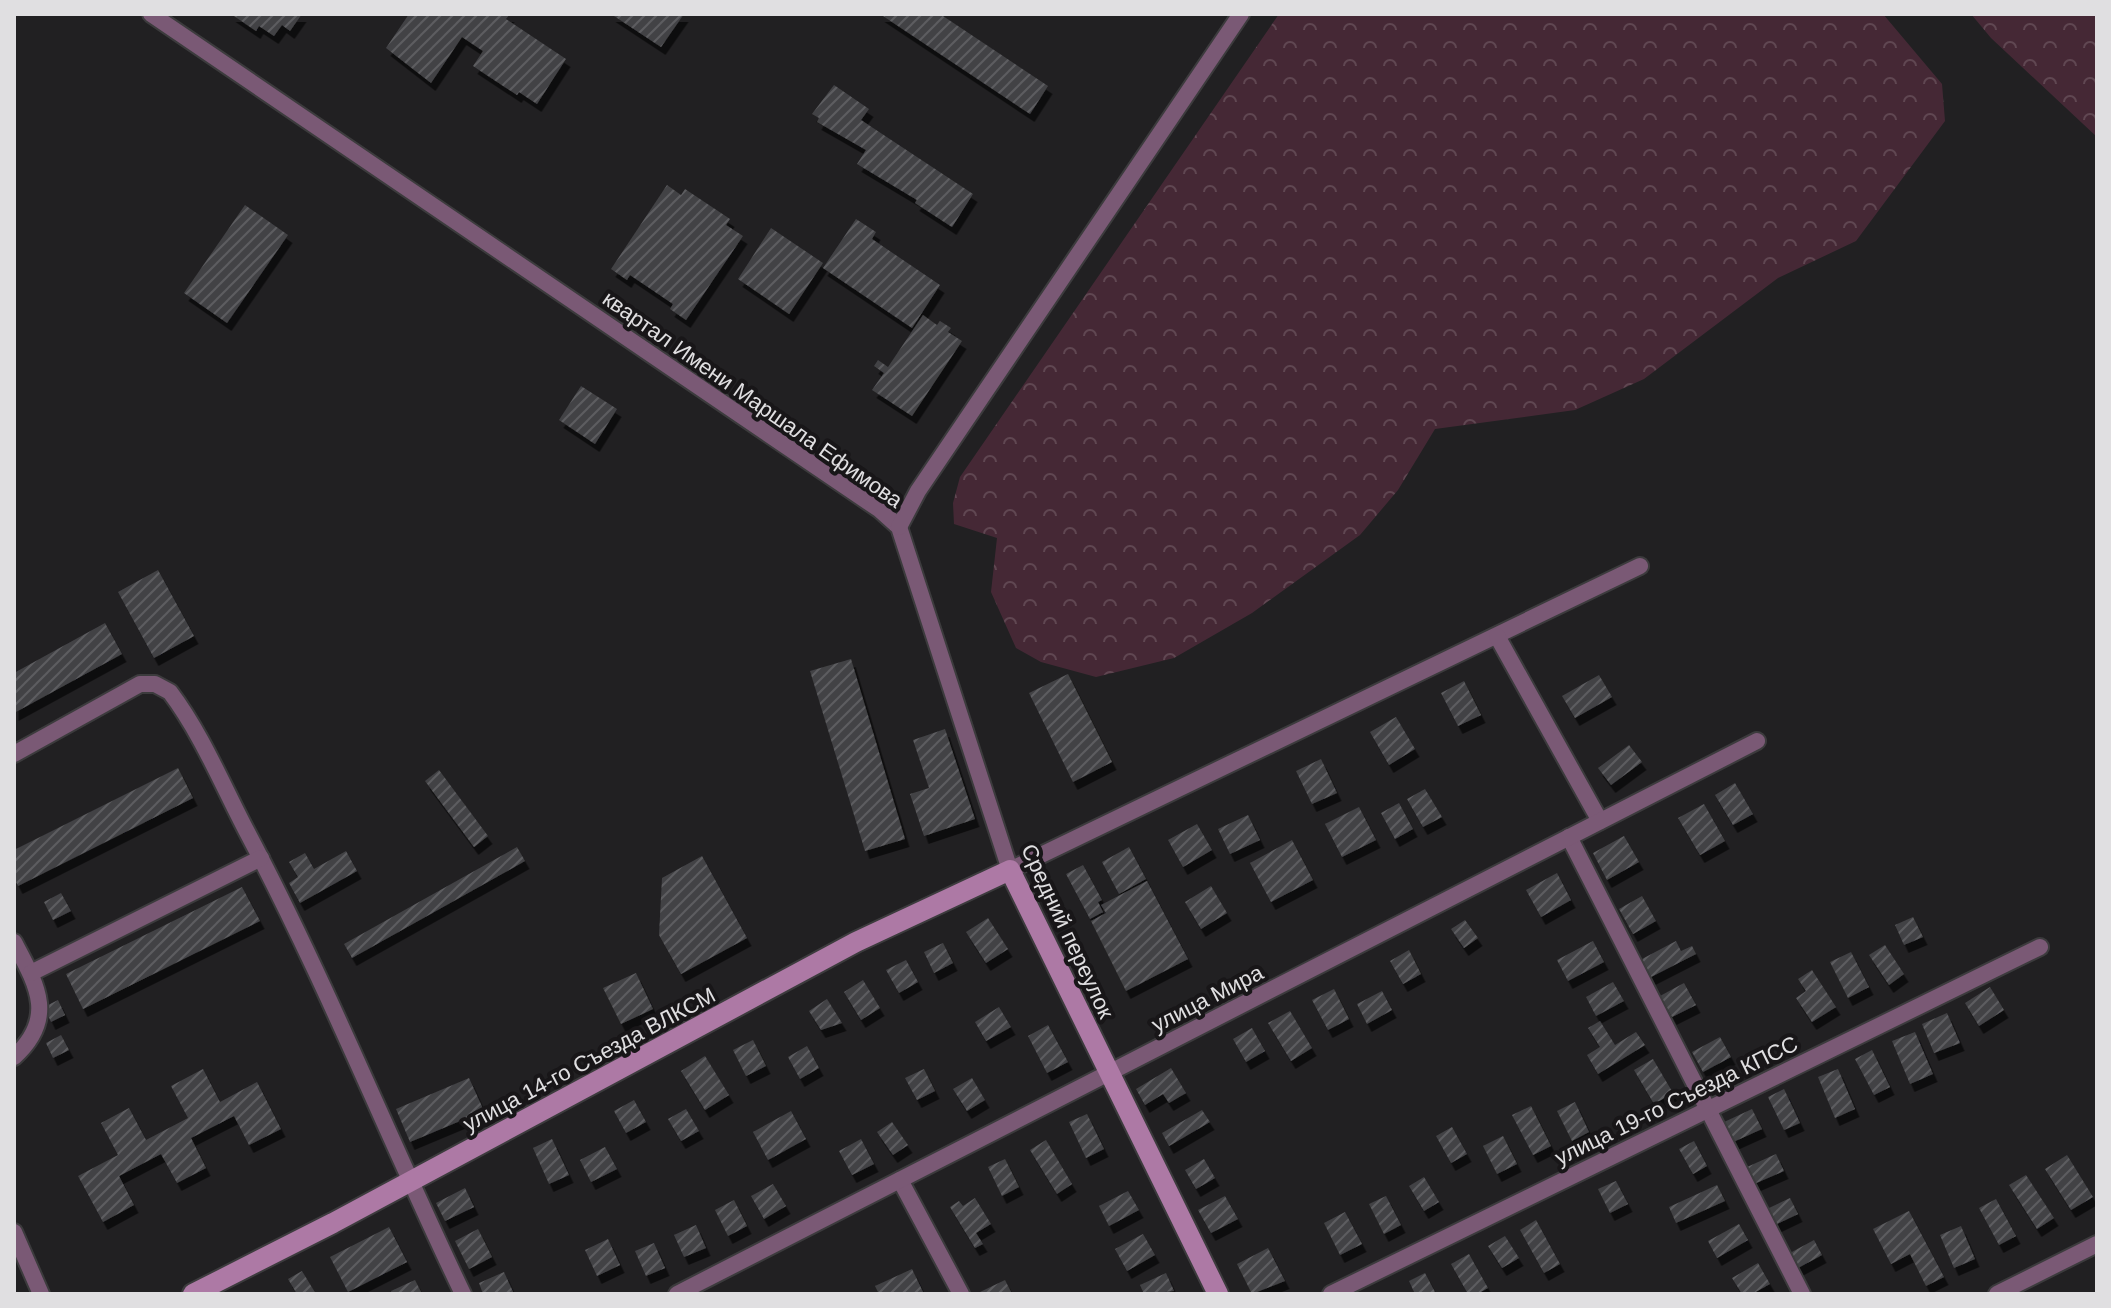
<svg xmlns="http://www.w3.org/2000/svg" width="2111" height="1308" font-family="Helvetica,sans-serif">
<style>
.forest{fill:url(#forest-crowns)}
.building{fill:url(#building-hatch);filter:url(#shadow)}
.lines{fill:none;stroke-linecap:round;stroke-linejoin:round}
.street-casing{stroke:#3c3b3d;stroke-width:20}
.secondary-casing{stroke:#3c3b3d;stroke-width:24}
.street{stroke:#7a5975;stroke-width:16}
.secondary{stroke:#ad79a5;stroke-width:20}
.labels{text-anchor:middle;stroke-width:8;stroke-linejoin:round;paint-order:stroke}
.street-label{font-size:22px;fill:#e0dfe1;stroke:#181618}
</style>
<defs>
<pattern id="forest-crowns" width="20" height="18" patternUnits="userSpaceOnUse" patternTransform="scale(2)"><rect width="20" height="18" fill="#452835"/><path d="M2 6a3 3 0 1 1 6 0M12 15a3 3 0 1 1 6 0" fill="none" stroke="#604752"/></pattern>
<pattern id="building-hatch" width="6" height="6" patternUnits="userSpaceOnUse" patternTransform="scale(2)"><rect width="6" height="6" fill="#424245"/><path d="M-1 1l2-2M0 6l6-6M5 7l2-2" fill="none" stroke="#5d5d60"/></pattern>
<filter id="shadow"><feDropShadow dx="4.5" dy="8" stdDeviation="0" flood-color="#0009"/></filter>
</defs>
<rect width="100%" height="100%" fill="#212022"/>
<g class="forest">
<path d="M1279 14H1883L1942 84 1945 121 1856 241 1778 278 1644 379 1575 410 1435 429 1398 490 1360 535 1252 613 1174 658 1096 677 1041 662 1016 648 991 592 997 538 954 524 953 503 960 477Z"/>
<path d="M1971 14H2097V137L1991 38Z"/>
</g>
<g class="building">
<path d="M231 14H302L290 31 282 25 274 36 259 26 256 31Z"/>
<path d="M409 14H510L506 19 566 59 537 104 519 92 517 95 473 66 483 51 462 37 431 83 386 48Z"/>
<path d="M611 14H684L661 47Z"/>
<path d="M880 14H940L1048 86 1030 114Z"/>
<path d="M834 85 869 109 861 120 973 194 952 227 915 203 917 200 857 164 866 150 817 122 819 118 812 114Z"/>
<path d="M667 185 681 195 685 189 730 219 726 225 743 236 686 320 670 309 673 304 630 275 627 280 611 269Z"/>
<path d="M245 205 288 235 227 323 184 293Z"/>
<path d="M856 219 876 232 872 239 940 285 912 328 823 268Z"/>
<path d="M771 228 823 263 789 314 738 279Z"/>
<path d="M923 315 937 325 940 321 951 328 948 332 962 341 912 416 872 390 884 373 874 366 878 360 888 367Z"/>
<path d="M581 386 617 409 595 444 559 420Z"/>
<path d="M158 570 194 636 154 658 118 592Z"/>
<path d="M105 623 122 654 14 713V673Z"/>
<path d="M851 659 905 839 865 851 810 671Z"/>
<path d="M1068 674 1112 762 1073 782 1029 693Z"/>
<path d="M1599 675 1612 697 1575 718 1562 696Z"/>
<path d="M1464 681 1481 715 1458 726 1441 693Z"/>
<path d="M1396 717 1415 749 1389 765 1370 732Z"/>
<path d="M945 729 975 819 924 836 910 794 929 788 913 740Z"/>
<path d="M1629 745 1642 762 1611 785 1598 768Z"/>
<path d="M1321 759 1337 793 1312 804 1296 771Z"/>
<path d="M178 768 193 798 18 886 14 878V850Z"/>
<path d="M439 770 488 836 474 847 425 781Z"/>
<path d="M1735 783 1753 814 1733 825 1715 795Z"/>
<path d="M1425 789 1442 817 1423 827 1407 799Z"/>
<path d="M1399 803 1413 829 1395 839 1381 813Z"/>
<path d="M1704 804 1725 841 1700 855 1678 818Z"/>
<path d="M1359 807 1376 840 1342 857 1325 824Z"/>
<path d="M1248 815 1260 840 1230 854 1218 829Z"/>
<path d="M1197 824 1212 850 1183 867 1168 840Z"/>
<path d="M1624 836 1639 862 1607 880 1593 853Z"/>
<path d="M1292 840 1313 880 1271 902 1250 863Z"/>
<path d="M517 847 525 861 352 958 344 944Z"/>
<path d="M1129 847 1146 879 1119 894 1102 862Z"/>
<path d="M346 851 357 871 300 903 289 883 298 877 289 862 305 853 314 869Z"/>
<path d="M702 856 747 938 681 974 659 935 662 878Z"/>
<path d="M1083 865 1102 900 1098 902 1103 912 1090 919 1066 874Z"/>
<path d="M1557 873 1571 900 1541 917 1526 890Z"/>
<path d="M1147 881 1188 959 1126 991 1091 921 1106 913 1101 905Z"/>
<path d="M1211 886 1227 913 1201 929 1185 902Z"/>
<path d="M242 887 260 921 83 1009 66 974Z"/>
<path d="M61 893 71 911 53 920 44 902Z"/>
<path d="M1642 896 1656 921 1633 934 1619 909Z"/>
<path d="M1913 917 1923 937 1904 945 1895 925Z"/>
<path d="M988 918 1008 949 986 963 966 932Z"/>
<path d="M1465 920 1478 938 1464 948 1451 929Z"/>
<path d="M1593 941 1604 962 1568 981 1557 960Z"/>
<path d="M1676 941 1681 951 1692 946 1696 954 1651 977 1642 959Z"/>
<path d="M943 943 953 963 934 973 924 952Z"/>
<path d="M1885 945 1904 974 1889 985 1869 955Z"/>
<path d="M1409 950 1421 974 1403 984 1390 961Z"/>
<path d="M1851 952 1869 987 1848 998 1830 962Z"/>
<path d="M906 960 918 982 899 993 886 970Z"/>
<path d="M1812 970 1836 1007 1812 1022 1796 998 1806 991 1798 979Z"/>
<path d="M636 973 653 1009 621 1024 603 988Z"/>
<path d="M863 980 880 1008 861 1020 844 992Z"/>
<path d="M1613 982 1624 1001 1596 1016 1586 997Z"/>
<path d="M1684 983 1696 1005 1672 1017 1660 996Z"/>
<path d="M1990 987 2004 1010 1979 1026 1965 1003Z"/>
<path d="M1334 989 1349 1019 1328 1030 1312 1000Z"/>
<path d="M1382 991 1392 1010 1367 1024 1357 1004Z"/>
<path d="M827 999 842 1023 821 1030 809 1011Z"/>
<path d="M58 1000 65 1015 51 1022 44 1007Z"/>
<path d="M999 1007 1011 1027 986 1041 975 1022Z"/>
<path d="M1290 1011 1312 1048 1291 1061 1268 1023Z"/>
<path d="M1947 1013 1960 1043 1934 1053 1922 1024Z"/>
<path d="M1600 1021 1615 1045 1636 1032 1645 1045 1598 1074 1587 1055 1600 1047 1588 1028Z"/>
<path d="M1048 1025 1068 1062 1047 1073 1028 1036Z"/>
<path d="M1252 1028 1265 1051 1246 1062 1233 1039Z"/>
<path d="M1915 1032 1933 1074 1910 1084 1892 1041Z"/>
<path d="M61 1035 69 1050 53 1058 46 1043Z"/>
<path d="M1720 1037 1731 1057 1703 1072 1692 1052Z"/>
<path d="M753 1040 766 1066 746 1076 733 1050Z"/>
<path d="M807 1046 819 1068 800 1079 788 1057Z"/>
<path d="M1872 1050 1890 1087 1874 1095 1855 1059Z"/>
<path d="M705 1056 729 1095 705 1110 681 1071Z"/>
<path d="M1653 1059 1673 1093 1654 1104 1634 1070Z"/>
<path d="M1171 1068 1186 1093 1169 1103 1163 1094 1145 1105 1136 1089Z"/>
<path d="M203 1069 220 1102 257 1082 281 1129 249 1145 234 1116 191 1138 206 1168 177 1183 161 1154 119 1176 134 1205 103 1222 78 1176 118 1155 101 1123 129 1108 146 1140 188 1118 171 1086Z"/>
<path d="M924 1069 935 1091 917 1100 905 1078Z"/>
<path d="M1838 1069 1855 1109 1835 1118 1818 1077Z"/>
<path d="M469 1078 484 1111 410 1142 396 1109Z"/>
<path d="M972 1078 985 1100 967 1111 953 1089Z"/>
<path d="M1784 1089 1800 1123 1784 1130 1768 1097Z"/>
<path d="M634 1100 646 1122 626 1133 614 1111Z"/>
<path d="M1575 1102 1589 1132 1572 1141 1557 1111Z"/>
<path d="M1531 1106 1551 1146 1533 1155 1512 1115Z"/>
<path d="M686 1109 699 1131 681 1141 668 1119Z"/>
<path d="M1752 1109 1762 1129 1731 1143 1722 1123Z"/>
<path d="M1202 1110 1210 1122 1169 1146 1162 1133Z"/>
<path d="M791 1111 806 1139 768 1160 753 1132Z"/>
<path d="M1087 1114 1104 1149 1086 1158 1069 1122Z"/>
<path d="M892 1122 908 1145 893 1155 877 1132Z"/>
<path d="M1452 1127 1467 1154 1451 1163 1436 1136Z"/>
<path d="M1503 1136 1517 1164 1497 1174 1483 1146Z"/>
<path d="M552 1139 569 1175 549 1184 533 1148Z"/>
<path d="M861 1139 874 1164 852 1175 839 1151Z"/>
<path d="M1046 1140 1072 1184 1057 1194 1030 1150Z"/>
<path d="M1694 1141 1707 1166 1693 1174 1679 1149Z"/>
<path d="M605 1147 617 1169 591 1182 580 1160Z"/>
<path d="M1776 1154 1784 1171 1754 1184 1747 1167Z"/>
<path d="M2067 1155 2093 1197 2071 1210 2045 1169Z"/>
<path d="M1005 1159 1019 1187 1002 1196 988 1167Z"/>
<path d="M1204 1159 1215 1178 1196 1189 1185 1170Z"/>
<path d="M2026 1175 2054 1218 2037 1229 2009 1185Z"/>
<path d="M1424 1177 1439 1202 1424 1211 1409 1186Z"/>
<path d="M1616 1181 1628 1204 1610 1213 1598 1189Z"/>
<path d="M773 1184 786 1206 764 1219 751 1196Z"/>
<path d="M1717 1185 1725 1201 1676 1223 1669 1207Z"/>
<path d="M465 1188 474 1207 445 1221 436 1203Z"/>
<path d="M1128 1191 1139 1210 1109 1226 1099 1206Z"/>
<path d="M1225 1196 1238 1219 1211 1233 1198 1210Z"/>
<path d="M1386 1196 1401 1225 1384 1234 1369 1204Z"/>
<path d="M975 1198 991 1224 976 1233 983 1244 975 1248 950 1207 959 1201 963 1206Z"/>
<path d="M1790 1198 1798 1214 1775 1225 1767 1209Z"/>
<path d="M1996 1199 2016 1236 1999 1245 1979 1208Z"/>
<path d="M734 1200 747 1226 728 1236 715 1210Z"/>
<path d="M1909 1211 1944 1277 1926 1286 1910 1254 1891 1264 1873 1229Z"/>
<path d="M1345 1212 1362 1244 1340 1255 1324 1223Z"/>
<path d="M1536 1220 1560 1264 1544 1273 1520 1230Z"/>
<path d="M1739 1224 1748 1240 1717 1258 1708 1241Z"/>
<path d="M696 1225 706 1248 684 1257 674 1235Z"/>
<path d="M1961 1226 1975 1259 1954 1268 1940 1235Z"/>
<path d="M389 1227 407 1262 348 1292 330 1257Z"/>
<path d="M478 1229 492 1257 469 1269 455 1241Z"/>
<path d="M1143 1234 1155 1255 1127 1271 1115 1249Z"/>
<path d="M1505 1236 1519 1258 1502 1268 1488 1246Z"/>
<path d="M608 1239 620 1265 597 1276 585 1250Z"/>
<path d="M1814 1240 1822 1255 1798 1268 1790 1253Z"/>
<path d="M654 1243 665 1268 646 1276 635 1251Z"/>
<path d="M1268 1248 1285 1281 1252 1294 1237 1264Z"/>
<path d="M1469 1254 1488 1288 1477 1294H1468L1451 1264Z"/>
<path d="M1758 1263 1770 1284 1752 1294H1742L1732 1278Z"/>
<path d="M912 1269 924 1294H879L875 1286Z"/>
<path d="M302 1271 316 1294H297L288 1279Z"/>
<path d="M504 1272 514 1294H483L479 1283Z"/>
<path d="M1166 1273 1174 1291 1144 1294 1140 1285Z"/>
<path d="M1425 1273 1436 1294H1415L1409 1281Z"/>
<path d="M415 1280 422 1294H392L391 1291Z"/>
<path d="M1005 1280 1012 1294H981L980 1292Z"/>
</g>
<g class="lines">
<defs>
<g id="street">
<path d="M151 14 880 510 899 527 1010 870 1640 566"/>
<path d="M899 527 918 491 1241 14"/>
<path d="M1497 636 1600 821"/>
<path d="M14 754 140 684H155L170 692C201 733 222 784 246 830 326 981 389 1140 463 1294"/>
<path d="M1569 837 1802 1294"/>
<path d="M14 942C37 985 57 1018 14 1057"/>
<path d="M31 973 261 858"/>
<path d="M900 1180 961 1294"/>
<path d="M14 1232 41 1294"/>
<path d="M677 1294 1757 741"/>
<path d="M1331 1294 2040 947"/>
<path d="M1997 1294 2097 1244"/>
</g>
<path id="secondary" d="M193 1294 333 1223 856 942 1010 870 1218 1294"/>
</defs>
<use href="#street" class="street-casing"/>
<use href="#secondary" class="secondary-casing"/>
<use href="#street" class="street"/>
<use href="#secondary" class="secondary"/>
</g>
<g class="labels">
<g class="street-label">
<text transform="translate(753 399) rotate(35)" y="8">квартал Имени Маршала Ефимова</text>
<text transform="translate(1068 931) rotate(65)" y="8">Средний переулок</text>
<text transform="translate(1207 998) rotate(-27)" y="8">улица Мира</text>
<text transform="translate(589 1059) rotate(-28)" y="8">улица 14-го Съезда ВЛКСМ</text>
<text transform="translate(1676 1100) rotate(-26)" y="8">улица 19-го Съезда КПСС</text>
</g>
</g>
<rect width="2111" height="1308" fill="none" stroke="#e0dfe1" stroke-width="32"/>
</svg>
